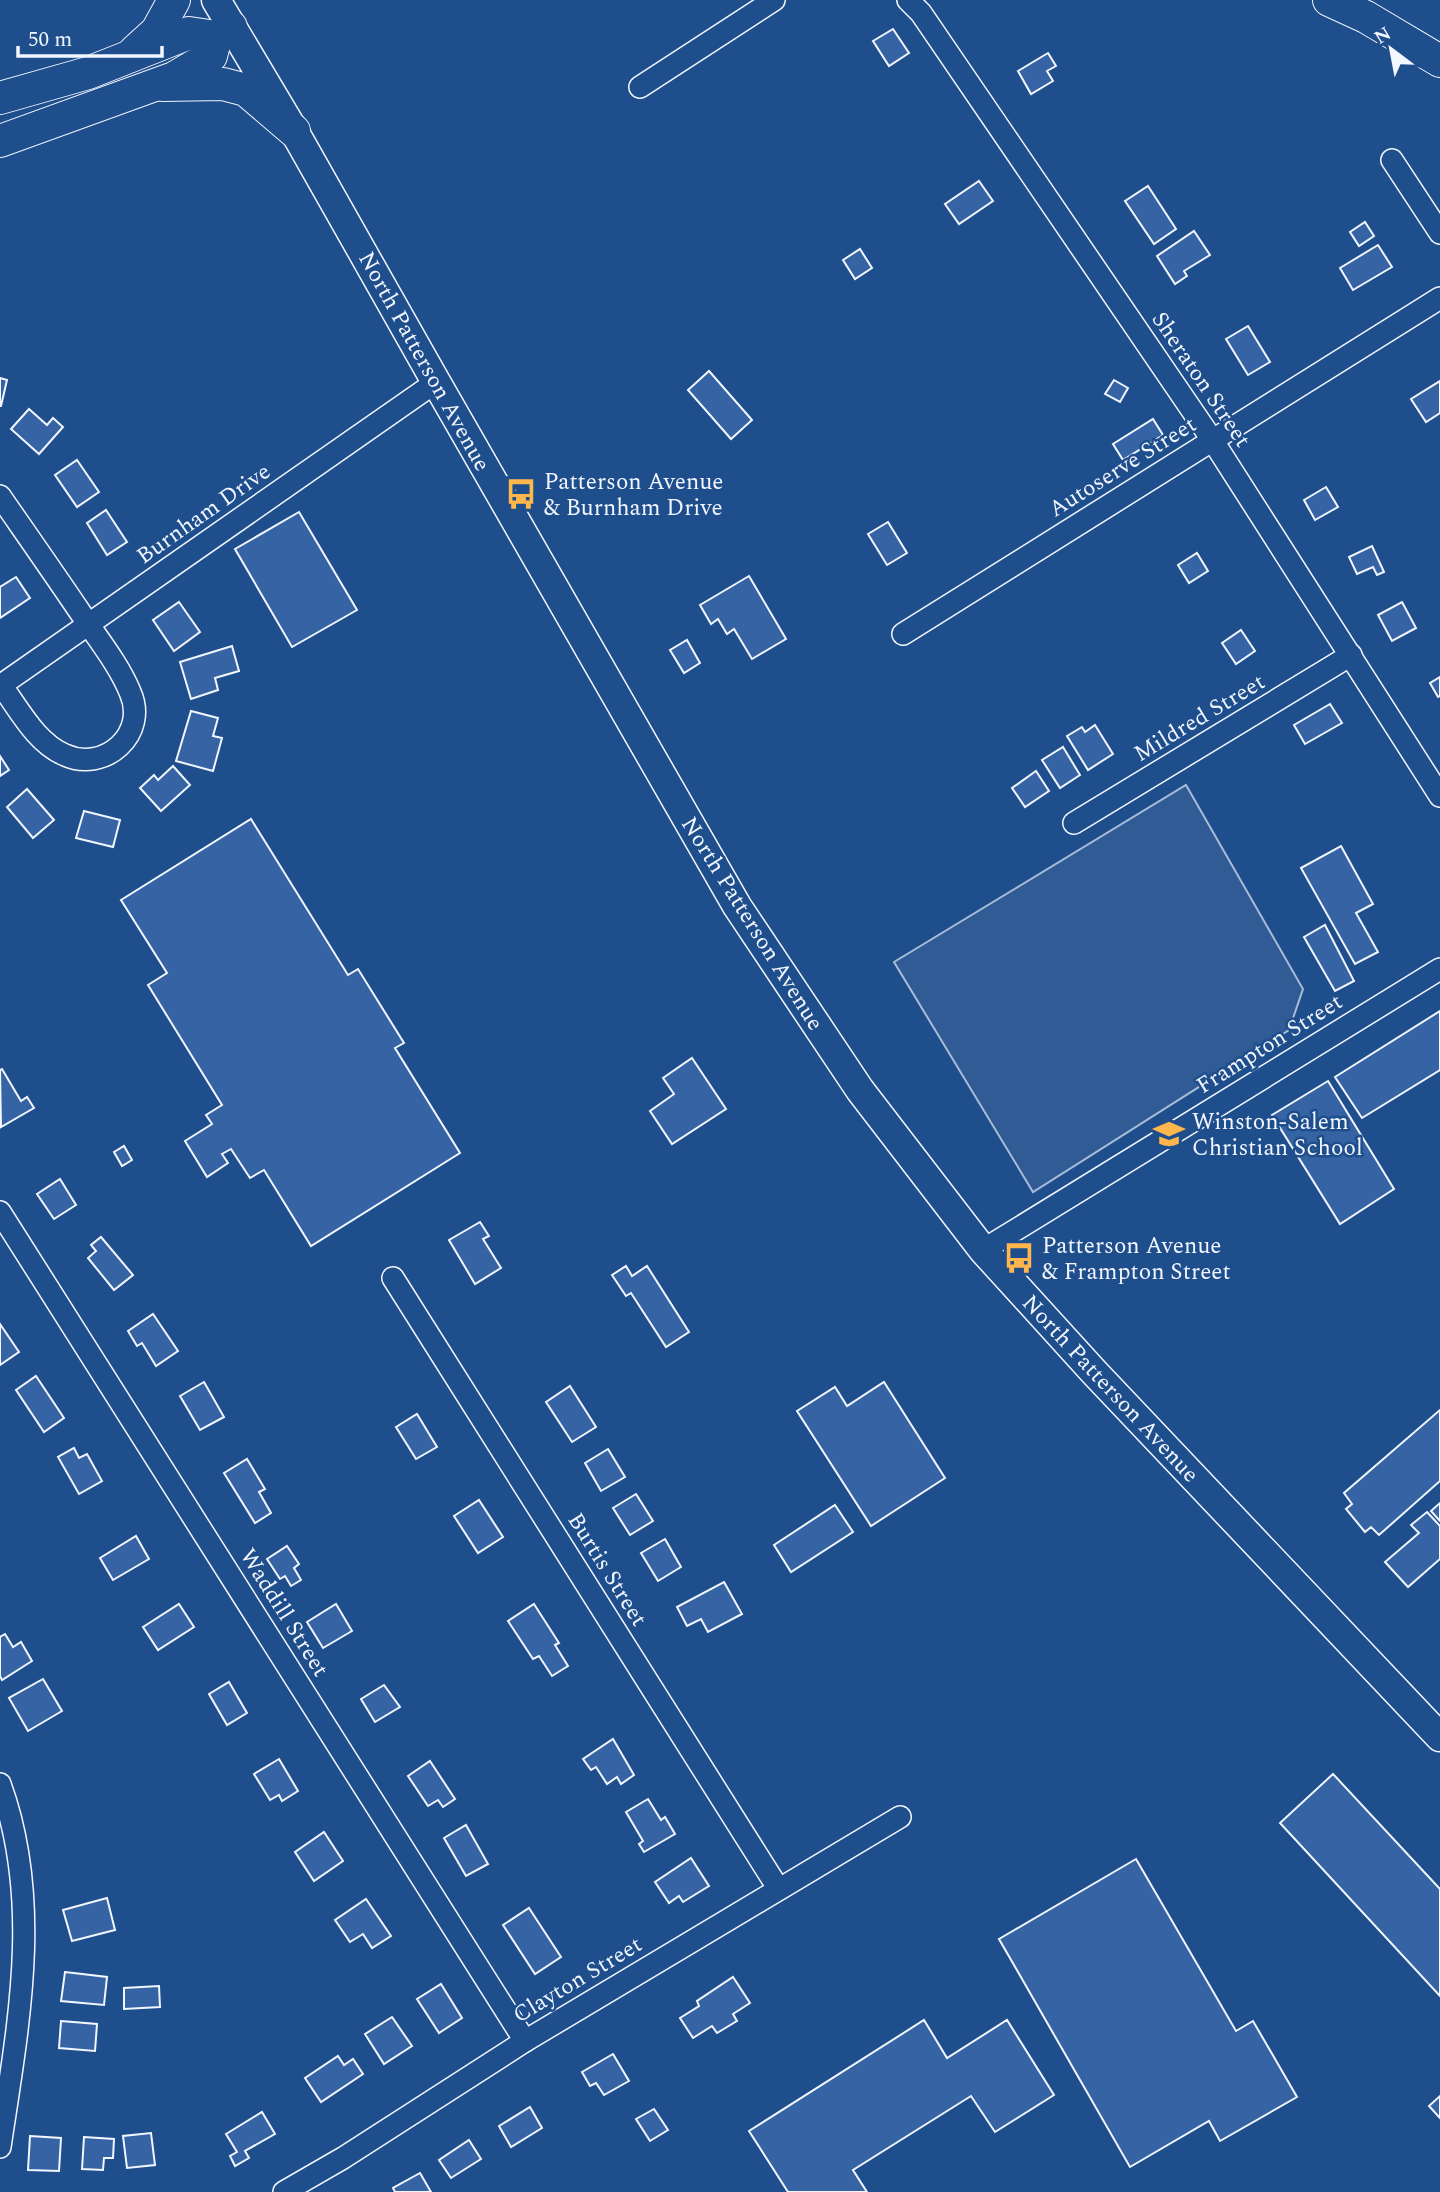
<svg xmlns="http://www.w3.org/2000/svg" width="1440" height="2192" font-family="Spectral,serif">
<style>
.built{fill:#305b95;stroke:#a8bbd7;stroke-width:2}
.building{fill:#3563a3;stroke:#f2f6ff;stroke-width:2}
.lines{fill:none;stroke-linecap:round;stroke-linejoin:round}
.minor-casing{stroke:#f2f6ff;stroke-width:24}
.major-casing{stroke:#f2f6ff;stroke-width:31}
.highway-casing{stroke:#f2f6ff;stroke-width:34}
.minor{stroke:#1f4e8c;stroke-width:21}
.major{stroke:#1f4e8c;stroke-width:28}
.highway{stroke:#1f4e8c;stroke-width:32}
.labels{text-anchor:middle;stroke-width:5;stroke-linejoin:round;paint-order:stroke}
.street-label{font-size:23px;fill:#f2f6ff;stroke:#1f4e8c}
.poi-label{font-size:23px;fill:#f2f6ff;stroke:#1f4e8c;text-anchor:start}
</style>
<rect width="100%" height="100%" fill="#1f4e8c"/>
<path class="built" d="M1186 785 1303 989 1289 1030 1033 1192 894 962Z"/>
<g class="building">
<path d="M893 29 909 53 889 66 873 41Z"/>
<path d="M1048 53 1056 66 1047 71 1053 81 1031 94 1018 71Z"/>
<path d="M979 181 993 201 959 224 945 204Z"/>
<path d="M1148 186 1176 229 1154 244 1125 201Z"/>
<path d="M1365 222 1374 236 1359 246 1350 232Z"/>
<path d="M1194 231 1210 255 1184 271 1187 276 1175 284 1157 256Z"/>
<path d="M1378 245 1392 267 1353 290 1340 268Z"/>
<path d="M860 249 872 268 855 279 843 260Z"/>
<path d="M1248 326 1270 362 1248 375 1226 339Z"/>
<path d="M709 371 752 420 731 439 688 390Z"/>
<path d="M0 378 7 380 1 406H0Z"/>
<path d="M1114 380 1128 388 1120 402 1105 394Z"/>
<path d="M1440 381V413L1426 422 1411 399Z"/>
<path d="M29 409 47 425 53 418 63 427 39 454 11 429Z"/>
<path d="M1153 419 1163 435 1123 460 1113 444Z"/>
<path d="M77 460 99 492 77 507 55 475Z"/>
<path d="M1326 487 1338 507 1315 520 1304 500Z"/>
<path d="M106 510 127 542 107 555 87 523Z"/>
<path d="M299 512 357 610 292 647 235 549Z"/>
<path d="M888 522 907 553 887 565 868 534Z"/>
<path d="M1372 546 1384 572 1377 575 1373 567 1357 574 1349 557Z"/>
<path d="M1197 553 1208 571 1189 583 1178 565Z"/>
<path d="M749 576 786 639 752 659 734 629 727 634 718 619 711 624 700 605Z"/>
<path d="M16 577 30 598 0 618V587Z"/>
<path d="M179 602 200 632 174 651 153 620Z"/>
<path d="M1402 602 1416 628 1392 641 1378 615Z"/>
<path d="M1241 630 1255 651 1236 664 1222 643Z"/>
<path d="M687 640 700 663 684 673 670 650Z"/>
<path d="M232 646 239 671 215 678 218 690 191 699 180 662Z"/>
<path d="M1440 677V696L1438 697 1430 683Z"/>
<path d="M1330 704 1342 723 1305 744 1294 725Z"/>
<path d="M191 711 218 718 213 736 222 738 213 771 176 761Z"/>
<path d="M1095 725 1113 754 1088 770 1067 736 1082 727 1085 732Z"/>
<path d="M1063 747 1080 775 1060 788 1042 760Z"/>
<path d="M0 756 9 770 0 776Z"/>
<path d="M173 766 190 785 161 811 140 788 154 775 158 780Z"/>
<path d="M1036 771 1049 791 1025 807 1012 788Z"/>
<path d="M27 789 54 820 33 838 7 807Z"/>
<path d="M84 811 120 820 113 847 76 838Z"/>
<path d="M251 819 348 975 358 969 404 1043 395 1048 460 1153 311 1246 264 1170 250 1178 231 1149 222 1154 228 1163 207 1177 185 1141 212 1124 206 1115 222 1105 148 985 167 973 121 900Z"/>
<path d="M1341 846 1373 904 1356 913 1378 952 1355 964 1301 868Z"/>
<path d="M1325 925 1354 981 1335 991 1304 937Z"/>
<path d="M1440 1011V1070L1362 1118 1335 1077Z"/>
<path d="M692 1058 726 1109 672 1144 650 1111 674 1094 663 1078Z"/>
<path d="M2 1069 21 1101 27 1097 34 1108 1 1127 0 1070Z"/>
<path d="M1328 1081 1394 1189 1340 1224 1272 1115Z"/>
<path d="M124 1146 132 1160 122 1166 114 1152Z"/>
<path d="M60 1179 76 1205 54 1219 37 1194Z"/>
<path d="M480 1222 489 1236 483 1239 501 1268 475 1284 449 1240Z"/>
<path d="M101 1237 133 1275 114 1290 88 1258 96 1251 91 1245Z"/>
<path d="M626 1266 632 1276 647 1266 689 1332 666 1347 631 1293 626 1296 612 1275Z"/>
<path d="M153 1314 178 1351 156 1366 142 1343 137 1346 128 1331Z"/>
<path d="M0 1324 19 1352 0 1365Z"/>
<path d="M36 1376 64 1418 44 1432 16 1390Z"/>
<path d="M204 1382 224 1417 200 1430 180 1396Z"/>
<path d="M884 1382 945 1478 871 1526 797 1411 835 1387 847 1406Z"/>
<path d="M570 1386 596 1427 572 1442 546 1402Z"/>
<path d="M1440 1410V1481L1379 1535 1371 1527 1365 1532 1346 1509 1352 1504 1344 1493Z"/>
<path d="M417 1414 437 1447 416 1459 396 1427Z"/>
<path d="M74 1448 79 1458 87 1454 102 1481 79 1494 58 1457Z"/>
<path d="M608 1449 625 1477 601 1491 585 1463Z"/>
<path d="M247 1459 265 1489 259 1492 271 1513 255 1523 224 1473Z"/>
<path d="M636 1494 653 1521 630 1535 613 1508Z"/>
<path d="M479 1500 503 1537 478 1553 454 1516Z"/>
<path d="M1440 1503V1521L1431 1511Z"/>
<path d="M835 1505 853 1532 791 1572 774 1545Z"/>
<path d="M1427 1512 1440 1526V1559L1408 1587 1385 1562 1419 1533 1411 1525Z"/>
<path d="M136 1536 149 1559 113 1580 100 1558Z"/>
<path d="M665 1539 681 1567 658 1581 641 1553Z"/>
<path d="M287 1546 299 1564 294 1568 301 1580 291 1586 285 1576 280 1579 267 1559Z"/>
<path d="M724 1582 742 1614 708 1632 701 1619 687 1626 677 1607Z"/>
<path d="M179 1604 194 1627 158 1650 143 1627Z"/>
<path d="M336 1604 352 1631 323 1648 307 1622Z"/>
<path d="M534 1604 559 1643 555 1645 568 1666 552 1676 539 1656 533 1659 508 1621Z"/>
<path d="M5 1634 13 1647 21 1642 32 1661 2 1680 0 1676V1637Z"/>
<path d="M43 1679 62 1711 28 1731 9 1698Z"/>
<path d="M229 1682 247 1713 227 1725 209 1694Z"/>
<path d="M384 1685 400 1707 375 1722 361 1699Z"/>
<path d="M613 1739 634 1775 621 1784 617 1777 607 1784 596 1767 591 1770 583 1759Z"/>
<path d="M279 1759 298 1791 282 1801 279 1795 270 1800 254 1774Z"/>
<path d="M430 1761 455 1799 443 1807 438 1800 428 1806 408 1776Z"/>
<path d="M1333 1774 1440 1889V1996L1280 1823Z"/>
<path d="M648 1799 661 1820 665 1817 675 1834 644 1852 639 1844 643 1841 626 1812Z"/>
<path d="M466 1825 488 1864 466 1876 444 1838Z"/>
<path d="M324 1832 343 1861 314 1881 295 1852Z"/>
<path d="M691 1858 709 1886 683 1902 679 1896 669 1903 655 1882Z"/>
<path d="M1136 1859 1236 2031 1253 2021 1297 2097 1220 2141 1209 2121 1130 2167 999 1939Z"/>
<path d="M107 1898 115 1930 72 1941 63 1910Z"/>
<path d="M366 1899 391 1936 372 1948 363 1934 350 1942 335 1920Z"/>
<path d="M529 1908 561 1957 535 1974 503 1925Z"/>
<path d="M65 1972 107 1977 104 2005 61 2001Z"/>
<path d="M733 1977 750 2003 733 2014 737 2021 717 2033 712 2026 693 2038 680 2018 699 2006 697 2001Z"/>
<path d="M441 1984 462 2018 439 2033 417 1999Z"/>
<path d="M159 1986 160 2007 124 2009V1988Z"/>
<path d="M392 2017 412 2046 384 2064 365 2034Z"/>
<path d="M924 2020 947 2058 1007 2020 1054 2095 995 2132 971 2096 853 2170 867 2192H788L749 2131Z"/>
<path d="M61 2021 97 2024 95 2051 59 2048Z"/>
<path d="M613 2054 629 2081 604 2095 596 2083 590 2086 582 2072Z"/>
<path d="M338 2056 344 2065 353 2059 363 2074 321 2102 305 2078Z"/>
<path d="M1440 2096V2118L1429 2106Z"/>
<path d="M530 2107 542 2128 511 2147 499 2126Z"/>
<path d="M654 2109 668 2130 650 2141 636 2119Z"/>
<path d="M262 2112 275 2134 245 2151 249 2158 235 2166 230 2156 237 2152 226 2134Z"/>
<path d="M151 2133 155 2165 127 2168 123 2136Z"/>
<path d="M30 2136 61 2138 59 2171 28 2170Z"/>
<path d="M84 2137 114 2139 113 2158H104L103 2170 82 2169Z"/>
<path d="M469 2140 481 2159 451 2178 439 2160Z"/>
<path d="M420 2173 431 2192H395L393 2188Z"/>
</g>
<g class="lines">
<defs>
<g id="minor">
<path d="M908 0 921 13 1213 441 1440 796"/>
<path d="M640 87 774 0"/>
<path d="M1392 160 1440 233"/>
<path d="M0 496C27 535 55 575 82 615 98 639 119 665 130 692 149 734 104 773 65 755 36 743 19 709 1 685"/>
<path d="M903 634 1440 298"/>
<path d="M0 686 436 382"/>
<path d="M1074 823 1351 655"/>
<path d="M0 1212 525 2041"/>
<path d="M983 1250 1440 969"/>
<path d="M393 1278 778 1888"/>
<path d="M0 1784C43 1902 18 2026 0 2147"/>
<path d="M284 2192 343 2158 525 2041 900 1817"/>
</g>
<path id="major" d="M216 0 294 131 436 382 737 906 860 1090 983 1250 1094 1372 1440 1737"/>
<g id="highway">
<path d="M1329 0 1366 17 1440 61"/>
<path d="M135 51 157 31 174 0"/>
<path d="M163 85 223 84 246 90 294 131"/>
<path d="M0 98 88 73 189 33 216 37 231 27"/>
<path d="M0 141 174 78 211 56 216 37"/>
</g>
</defs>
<use href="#minor" class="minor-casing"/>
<use href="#major" class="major-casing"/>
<use href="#highway" class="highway-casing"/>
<use href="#minor" class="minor"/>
<use href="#major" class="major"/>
<use href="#highway" class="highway"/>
</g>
<defs>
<symbol id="bus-bare" viewBox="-9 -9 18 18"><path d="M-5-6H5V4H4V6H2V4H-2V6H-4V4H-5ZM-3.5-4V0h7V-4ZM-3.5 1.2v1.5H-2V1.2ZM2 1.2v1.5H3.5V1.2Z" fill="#ffb74d" stroke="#1f4e8c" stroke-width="2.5" paint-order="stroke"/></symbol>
<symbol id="school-bare" viewBox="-9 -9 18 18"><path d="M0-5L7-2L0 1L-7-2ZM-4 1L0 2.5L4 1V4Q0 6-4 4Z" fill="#ffb74d" stroke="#1f4e8c" stroke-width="2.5" paint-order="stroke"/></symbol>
</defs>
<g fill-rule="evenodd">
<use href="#bus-bare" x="499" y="472" width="44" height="44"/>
<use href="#school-bare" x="1147" y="1112" width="44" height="44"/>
<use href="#bus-bare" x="997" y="1236" width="44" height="44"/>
</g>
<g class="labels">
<g class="street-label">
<text transform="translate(425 361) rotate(61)" y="8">North Patterson Avenue</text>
<text transform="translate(1202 379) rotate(56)" y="8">Sheraton Street</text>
<text transform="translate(1122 466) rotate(-32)" y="8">Autoserve Street</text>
<text transform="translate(203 513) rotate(-35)" y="8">Burnham Drive</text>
<text transform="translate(1199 717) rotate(-31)" y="8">Mildred Street</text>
<text transform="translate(753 923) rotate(58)" y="8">North Patterson Avenue</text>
<text transform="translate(1269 1043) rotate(-32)" y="8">Frampton Street</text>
<text transform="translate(1111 1388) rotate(47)" y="8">North Patterson Avenue</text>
<text transform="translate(608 1569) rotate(58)" y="8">Burtis Street</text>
<text transform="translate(285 1612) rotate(58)" y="8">Waddill Street</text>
<text transform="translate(577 1979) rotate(-31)" y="8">Clayton Street</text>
</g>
<g class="poi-label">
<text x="544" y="489">Patterson Avenue<tspan x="544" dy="26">&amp; Burnham Drive</tspan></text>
<text x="1192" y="1129">Winston-Salem<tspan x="1192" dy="26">Christian School</tspan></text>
<text x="1042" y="1253">Patterson Avenue<tspan x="1042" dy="26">&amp; Frampton Street</tspan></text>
</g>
</g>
<g transform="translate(1391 49) rotate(328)" stroke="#1f4e8c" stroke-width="5" paint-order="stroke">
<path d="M0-5L12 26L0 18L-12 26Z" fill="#f2f6ff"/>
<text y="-10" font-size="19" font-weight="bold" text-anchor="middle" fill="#f2f6ff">N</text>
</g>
<path d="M18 46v10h144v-10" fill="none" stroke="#f2f6ff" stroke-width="3.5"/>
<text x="28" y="46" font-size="21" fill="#f2f6ff" stroke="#1f4e8c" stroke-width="5" paint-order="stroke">50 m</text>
</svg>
